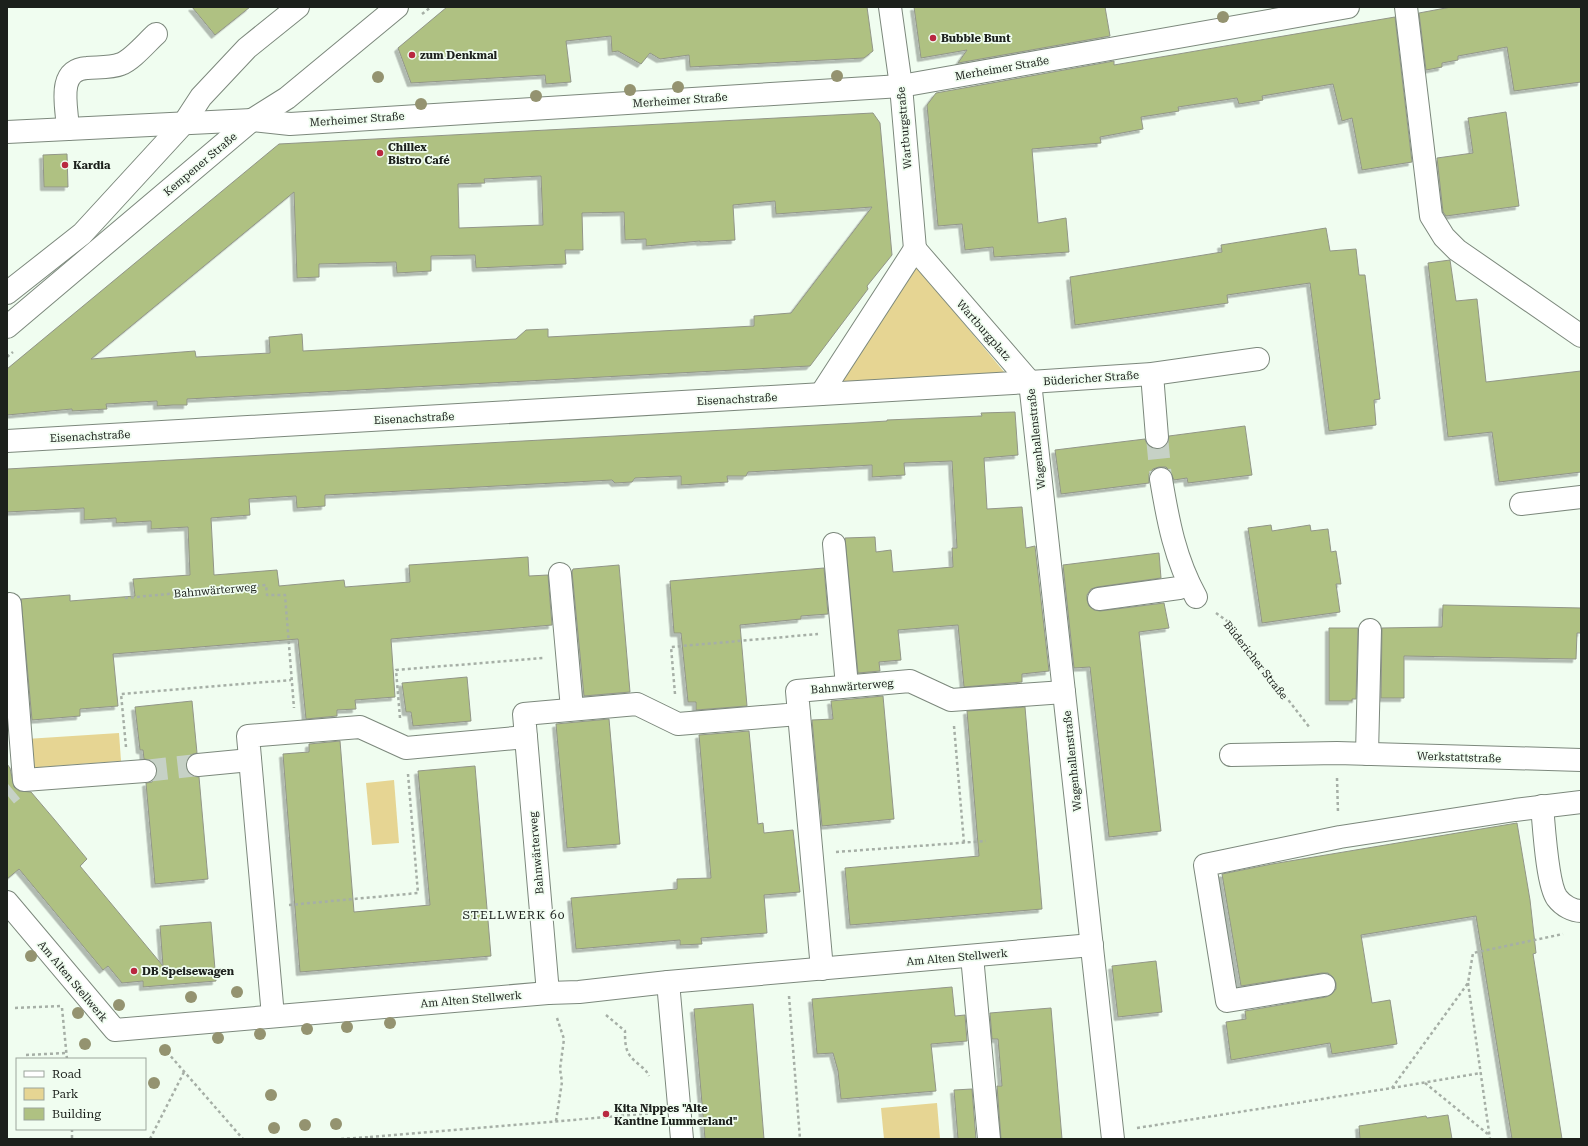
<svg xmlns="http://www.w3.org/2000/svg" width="1588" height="1146" font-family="'Roboto Serif',serif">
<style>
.green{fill:#e6d593}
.building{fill:#afc182;stroke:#929688;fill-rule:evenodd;filter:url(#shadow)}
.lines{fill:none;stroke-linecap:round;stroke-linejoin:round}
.minor-tunnel{stroke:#c6d1c6;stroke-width:22;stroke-dasharray:22 11;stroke-linecap:butt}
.minor-casing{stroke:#7c887c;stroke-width:24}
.major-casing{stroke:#7c887c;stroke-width:24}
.path{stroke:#a6afa6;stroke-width:2.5;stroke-dasharray:3 3;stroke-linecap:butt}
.minor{stroke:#fff;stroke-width:22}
.major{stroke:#fff;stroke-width:22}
.tree{fill:#949370}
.poi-dot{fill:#b92840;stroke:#f0fdf0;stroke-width:1.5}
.labels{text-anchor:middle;stroke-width:3.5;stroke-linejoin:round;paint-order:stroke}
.poi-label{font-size:11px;font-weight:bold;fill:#1c201c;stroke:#f0fdf0;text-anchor:start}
.street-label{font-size:11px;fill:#1c201c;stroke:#f0fdf0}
.neighbourhood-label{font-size:12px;letter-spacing:1px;fill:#1c201c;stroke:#f0fdf0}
</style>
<defs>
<filter id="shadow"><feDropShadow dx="-3.5" dy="3.5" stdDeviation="0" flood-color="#0004"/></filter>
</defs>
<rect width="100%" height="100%" fill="#f0fdf0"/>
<g class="green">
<path d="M917 267 1005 373 840 383Z"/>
<path d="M119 733 121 761 28 768 26 739Z"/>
<path d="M394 780 399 843 372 845 366 783Z"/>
<path d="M937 1103 940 1139H884L881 1108Z"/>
</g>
<g class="building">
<path d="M192 7H250L215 35Z"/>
<path d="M447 7H867L873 51 864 58 690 67 689 55 660 59 650 53 641 64 618 51 612 52 611 36 566 41 571 82 546 84 545 75 411 83 398 48Z"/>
<path d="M914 7H1105L1110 36 958 63 967 50 921 58Z"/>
<path d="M1451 7H1581V82L1514 91 1507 47 1458 56V60L1442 63V67L1426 70 1419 13Z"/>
<path d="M1395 17 1412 162 1362 170 1352 118 1342 121 1333 84 1262 96 1263 100 1239 104 1237 98 1178 107 1179 111 1141 117 1143 129 1100 137 1101 143 1032 149 1038 223 1066 218 1069 252 994 257 993 247 965 250 962 224 938 226 927 105 936 93 1114 61V65Z"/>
<path d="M1506 112 1519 206 1446 216 1443 212 1437 158 1473 153 1468 118Z"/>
<path d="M873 113 880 123 892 255 867 286 868 289 810 366 187 399V405H173L157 406V401L106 404 107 409 72 411V409L7 415V369L279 144ZM541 176 543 225 459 228 458 184 485 183 484 179ZM294 192 297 278 319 277V264L396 262 397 273 431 271V256L475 255 476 268 566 264 565 250H583L582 213 624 212 625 240 646 239V246L700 241V242L735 240 733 205 775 201 776 214 872 207 791 313 754 316V326L548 337V329L526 330 516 339 303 351 302 334 269 337 270 353 196 357 195 351 91 359Z"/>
<path d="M67 154 68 187H44L43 155Z"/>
<path d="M1326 228 1330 251 1356 249 1359 275H1365L1380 399 1374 400 1376 425 1329 431 1310 283 1227 295 1228 303 1075 325 1070 277 1222 252 1221 245Z"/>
<path d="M1450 260 1456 301 1477 299 1486 382 1581 371V472L1499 482 1492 432 1448 437 1428 263Z"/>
<path d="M1015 412 1018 455 984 458 987 509 1022 507 1026 548 1035 546 1049 671 1022 674V682L964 687 958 625 898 630 901 660 879 662 880 671 858 673 845 538 875 537 876 552 891 550 893 572 953 567 952 548H957L952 461 904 463 905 475 872 477V465L748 472 746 476H727L728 482 681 485V476L635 478 632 482 615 483 612 480 325 495V506L297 508 296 496 249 499 250 515 211 518 214 575 277 570 279 586 344 580 345 587 410 582 409 565 528 557 529 576 548 575 552 625 391 639 395 697 355 700 356 709 337 710V716L306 719 298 639 113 654 118 706 80 709V716L32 720 21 599 70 595V601L135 596 133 579 190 575 188 527 151 529V521L116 523V518L84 520V508L7 512V469L855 423 887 421V420L982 416 981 413Z"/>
<path d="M1245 426 1252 475 1188 483 1187 478 1174 480 1170 471 1166 467H1159L1153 469 1149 474V483L1061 494 1055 450 1145 439 1147 444 1151 448 1158 449 1164 447 1168 443 1169 436Z"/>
<path d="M1271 525 1272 531 1310 525 1311 531 1328 529 1331 552 1336 551 1341 584H1336L1340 612 1262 623 1248 528Z"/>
<path d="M1159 553 1161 578 1097 587 1091 589 1087 595V600L1089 606 1094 610 1100 611 1164 603 1169 628 1139 632 1161 831 1109 837 1090 667 1074 668 1063 565Z"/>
<path d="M619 565 630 692 584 696 572 572 573 569Z"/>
<path d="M824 568 828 614 801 616V619L740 625 747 706 696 710V702H688L681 633H674L670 581Z"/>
<path d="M1443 605 1581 608V633H1577L1576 659 1404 656V698H1381L1382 628 1442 627Z"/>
<path d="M1329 628H1358L1356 699H1352V701H1329Z"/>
<path d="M467 677 471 721 413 726 411 712H406L402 683Z"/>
<path d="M883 696 894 819 822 826 812 720 833 719 831 701Z"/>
<path d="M192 701 197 753 190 755 187 759 186 766 188 773 192 776 199 777 208 879 155 884 146 783 152 782 156 777 157 770 156 764 151 760 144 759 143 750H140L135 707Z"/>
<path d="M1025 707 1042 909 850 925 845 868 979 856 967 711Z"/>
<path d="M609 719 620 844 567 848 556 724Z"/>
<path d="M749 731 758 824 763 823 764 833 793 830 800 892 764 895 767 933 701 938 702 944 680 945V940L576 949 571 898 677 889V879L711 878 699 735Z"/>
<path d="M340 741 354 912 430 905 418 771 475 766 491 956 300 972 283 754 309 752V744Z"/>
<path d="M7 764 10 768 14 787 19 791 31 792 54 819 87 859 80 866 163 966 160 926 211 922 216 981 143 987V981L122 983 108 966 103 970 19 869 7 879Z"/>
<path d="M1517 823 1530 900 1536 953 1533 954 1562 1139H1512L1476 916 1361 935 1372 1003 1390 1000 1397 1044 1332 1054 1330 1043 1231 1060 1226 1022 1246 1019 1245 1011 1326 997 1332 994 1336 989V983L1333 977 1328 973H1322L1241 986 1222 874 1272 864Z"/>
<path d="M1156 961 1162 1012 1118 1017 1112 966Z"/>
<path d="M952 987 955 1016 965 1015 967 1041 931 1044 936 1091 841 1099 838 1071 833 1053 817 1054 812 999Z"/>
<path d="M753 1004 764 1139H705L694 1009Z"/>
<path d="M1051 1008 1062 1139H1001L997 1086H1002L998 1039H992L990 1013Z"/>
<path d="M972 1089 976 1139H958L954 1090Z"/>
<path d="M1448 1115 1452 1139H1360L1359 1126 1426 1116 1427 1118Z"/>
</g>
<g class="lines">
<g class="minor-tunnel">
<path d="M1157 437 1161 479"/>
<path d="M145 771 198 765"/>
<path d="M7 795 13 790"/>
</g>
<defs>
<g id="minor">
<path d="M890 7 901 86 915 249"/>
<path d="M1406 7 1431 216 1444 237 1457 250 1581 336"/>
<path d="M68 129C67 107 56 70 87 68 98 67 111 68 121 64 132 60 147 42 156 34"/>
<path d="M7 132 252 120 290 124 901 86 1348 7"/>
<path d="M915 249 1030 382"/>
<path d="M1152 374 1157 437"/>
<path d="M1030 382 1113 1139"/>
<path d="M821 394 915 249"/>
<path d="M7 441 1030 382 1152 374 1258 359"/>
<path d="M1161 479C1168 521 1175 559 1196 597"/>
<path d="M1521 504 1581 497"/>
<path d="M834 544 847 686"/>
<path d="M560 574 572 709"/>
<path d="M1099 599 1179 588 1189 584"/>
<path d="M10 604 24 780 145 771"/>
<path d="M799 714 822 969"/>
<path d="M1367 754 1370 630"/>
<path d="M1231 755 1337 753 1581 760"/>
<path d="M198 765 250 760"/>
<path d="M1542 806C1544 826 1547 884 1557 898 1563 906 1573 911 1581 911"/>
<path d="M7 902 115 1030 548 993 579 992 668 982 1092 945"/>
<path d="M972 956 989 1139"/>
<path d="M668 982 682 1139"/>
<path d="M1324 985 1227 1001 1205 865 1340 837 1515 810 1581 802"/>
<path d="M548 993 524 714 637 704 678 724 799 714 797 691 910 681 951 700 1064 692"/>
<path d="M273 1016 248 736 360 727 406 748 526 737"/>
</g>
<g id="major">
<path d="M7 293 82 234 184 123 201 97 247 48 298 7"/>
<path d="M7 327 252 120 287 98 397 7"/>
</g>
</defs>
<use href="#minor" class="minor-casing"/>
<use href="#major" class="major-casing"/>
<g class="path">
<path d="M422 14 431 7"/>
<path d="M7 357 13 352"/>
<path d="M125 598 266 585 267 595H285L294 708"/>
<path d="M1216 613 1227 621 1310 728"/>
<path d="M675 694 671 647 818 634"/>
<path d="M400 718 396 670 543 658"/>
<path d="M954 726 964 843"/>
<path d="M126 747 121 694 291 680"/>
<path d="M1337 778 1338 813"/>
<path d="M836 852 986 841"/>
<path d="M289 905 418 893 408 774"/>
<path d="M1468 983 1490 1139"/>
<path d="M789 996 800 1139"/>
<path d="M15 1008 60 1006"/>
<path d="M62 1008 67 1059"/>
<path d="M606 1015 625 1031C625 1037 625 1045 627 1050 631 1062 645 1066 649 1076"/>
<path d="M167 1052 243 1139"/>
<path d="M26 1055 66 1053"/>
<path d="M1425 1083 1489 1135"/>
<path d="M1392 1088 1481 1073"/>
<path d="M556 1121 562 1082 560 1069 564 1039 557 1018"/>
<path d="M1137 1128 1392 1088 1468 983 1473 953 1563 934"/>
<path d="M72 1129V1139"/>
<path d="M370 1137 655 1113"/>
<path d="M150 1139 184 1072"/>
<path d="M341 1139 370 1137 371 1139"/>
</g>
<use href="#minor" class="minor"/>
<use href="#major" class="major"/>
</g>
<g class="tree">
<circle cx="1223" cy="17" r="6"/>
<circle cx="837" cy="76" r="6"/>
<circle cx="378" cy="77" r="6"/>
<circle cx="678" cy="87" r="6"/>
<circle cx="630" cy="90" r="6"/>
<circle cx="536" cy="96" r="6"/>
<circle cx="421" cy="104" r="6"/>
<circle cx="31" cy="956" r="6"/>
<circle cx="237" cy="992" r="6"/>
<circle cx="191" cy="997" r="6"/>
<circle cx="119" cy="1005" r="6"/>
<circle cx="78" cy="1013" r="6"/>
<circle cx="390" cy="1023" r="6"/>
<circle cx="347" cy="1027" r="6"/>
<circle cx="307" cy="1029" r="6"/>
<circle cx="260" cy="1034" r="6"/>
<circle cx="218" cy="1038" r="6"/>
<circle cx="85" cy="1044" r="6"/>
<circle cx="165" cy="1050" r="6"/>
<circle cx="154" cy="1083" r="6"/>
<circle cx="271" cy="1095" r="6"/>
<circle cx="336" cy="1124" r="6"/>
<circle cx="305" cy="1125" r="6"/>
<circle cx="274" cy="1128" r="6"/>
</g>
<g class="poi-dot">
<circle cx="933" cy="38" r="4"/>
<circle cx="412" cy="55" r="4"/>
<circle cx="380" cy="153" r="4"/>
<circle cx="65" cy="165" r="4"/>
<circle cx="134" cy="971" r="4"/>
<circle cx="606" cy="1114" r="4"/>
</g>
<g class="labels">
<g class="poi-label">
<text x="941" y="42">Bubble Bunt</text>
<text x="420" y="59">zum Denkmal</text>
<text x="388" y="151">Chillex<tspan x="388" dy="13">Bistro Café</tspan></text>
<text x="73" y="169">Kardia</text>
<text x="142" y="975">DB Speisewagen</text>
<text x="614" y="1112">Kita Nippes "Alte<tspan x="614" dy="13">Kantine Lummerland"</tspan></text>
</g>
<g class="street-label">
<text transform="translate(1002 68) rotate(-10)" y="4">Merheimer Straße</text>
<text transform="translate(680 100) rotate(-4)" y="4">Merheimer Straße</text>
<text transform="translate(357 119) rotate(-4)" y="4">Merheimer Straße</text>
<text transform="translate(904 128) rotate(-95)" y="4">Wartburgstraße</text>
<text transform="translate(200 164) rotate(-40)" y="4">Kempener Straße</text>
<text transform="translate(984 330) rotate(49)" y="4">Wartburgplatz</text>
<text transform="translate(1091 378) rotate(-4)" y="4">Büdericher Straße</text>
<text transform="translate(737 399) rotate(-3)" y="4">Eisenachstraße</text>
<text transform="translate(414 418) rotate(-3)" y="4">Eisenachstraße</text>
<text transform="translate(90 436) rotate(-3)" y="4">Eisenachstraße</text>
<text transform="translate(1036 439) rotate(-96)" y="4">Wagenhallenstraße</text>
<text transform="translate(215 590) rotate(-5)" y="4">Bahnwärterweg</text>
<text transform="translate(1256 660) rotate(52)" y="4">Büdericher Straße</text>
<text transform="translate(852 686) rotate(-5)" y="4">Bahnwärterweg</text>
<text transform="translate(1459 757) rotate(2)" y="4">Werkstattstraße</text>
<text transform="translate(1072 761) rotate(-96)" y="4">Wagenhallenstraße</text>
<text transform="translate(536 853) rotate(-95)" y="4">Bahnwärterweg</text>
<text transform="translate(957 957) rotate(-5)" y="4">Am Alten Stellwerk</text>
<text transform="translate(73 981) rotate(50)" y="4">Am Alten Stellwerk</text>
<text transform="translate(471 999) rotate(-5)" y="4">Am Alten Stellwerk</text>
</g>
<g class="neighbourhood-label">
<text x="514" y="919">STELLWERK 60</text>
</g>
</g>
<rect width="1588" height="1146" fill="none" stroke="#1c201c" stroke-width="16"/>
<rect x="16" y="1058" width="130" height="72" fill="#f0fdf0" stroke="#9ba59b"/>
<rect x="24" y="1071" width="20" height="6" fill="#ffffff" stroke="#9ba59b"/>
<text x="52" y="1078" font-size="12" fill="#1c201c">Road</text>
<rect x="24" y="1088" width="20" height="12" fill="#e6d593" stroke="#9ba59b"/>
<text x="52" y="1098" font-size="12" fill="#1c201c">Park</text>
<rect x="24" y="1108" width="20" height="12" fill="#afc182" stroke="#9ba59b"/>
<text x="52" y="1118" font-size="12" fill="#1c201c">Building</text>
</svg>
